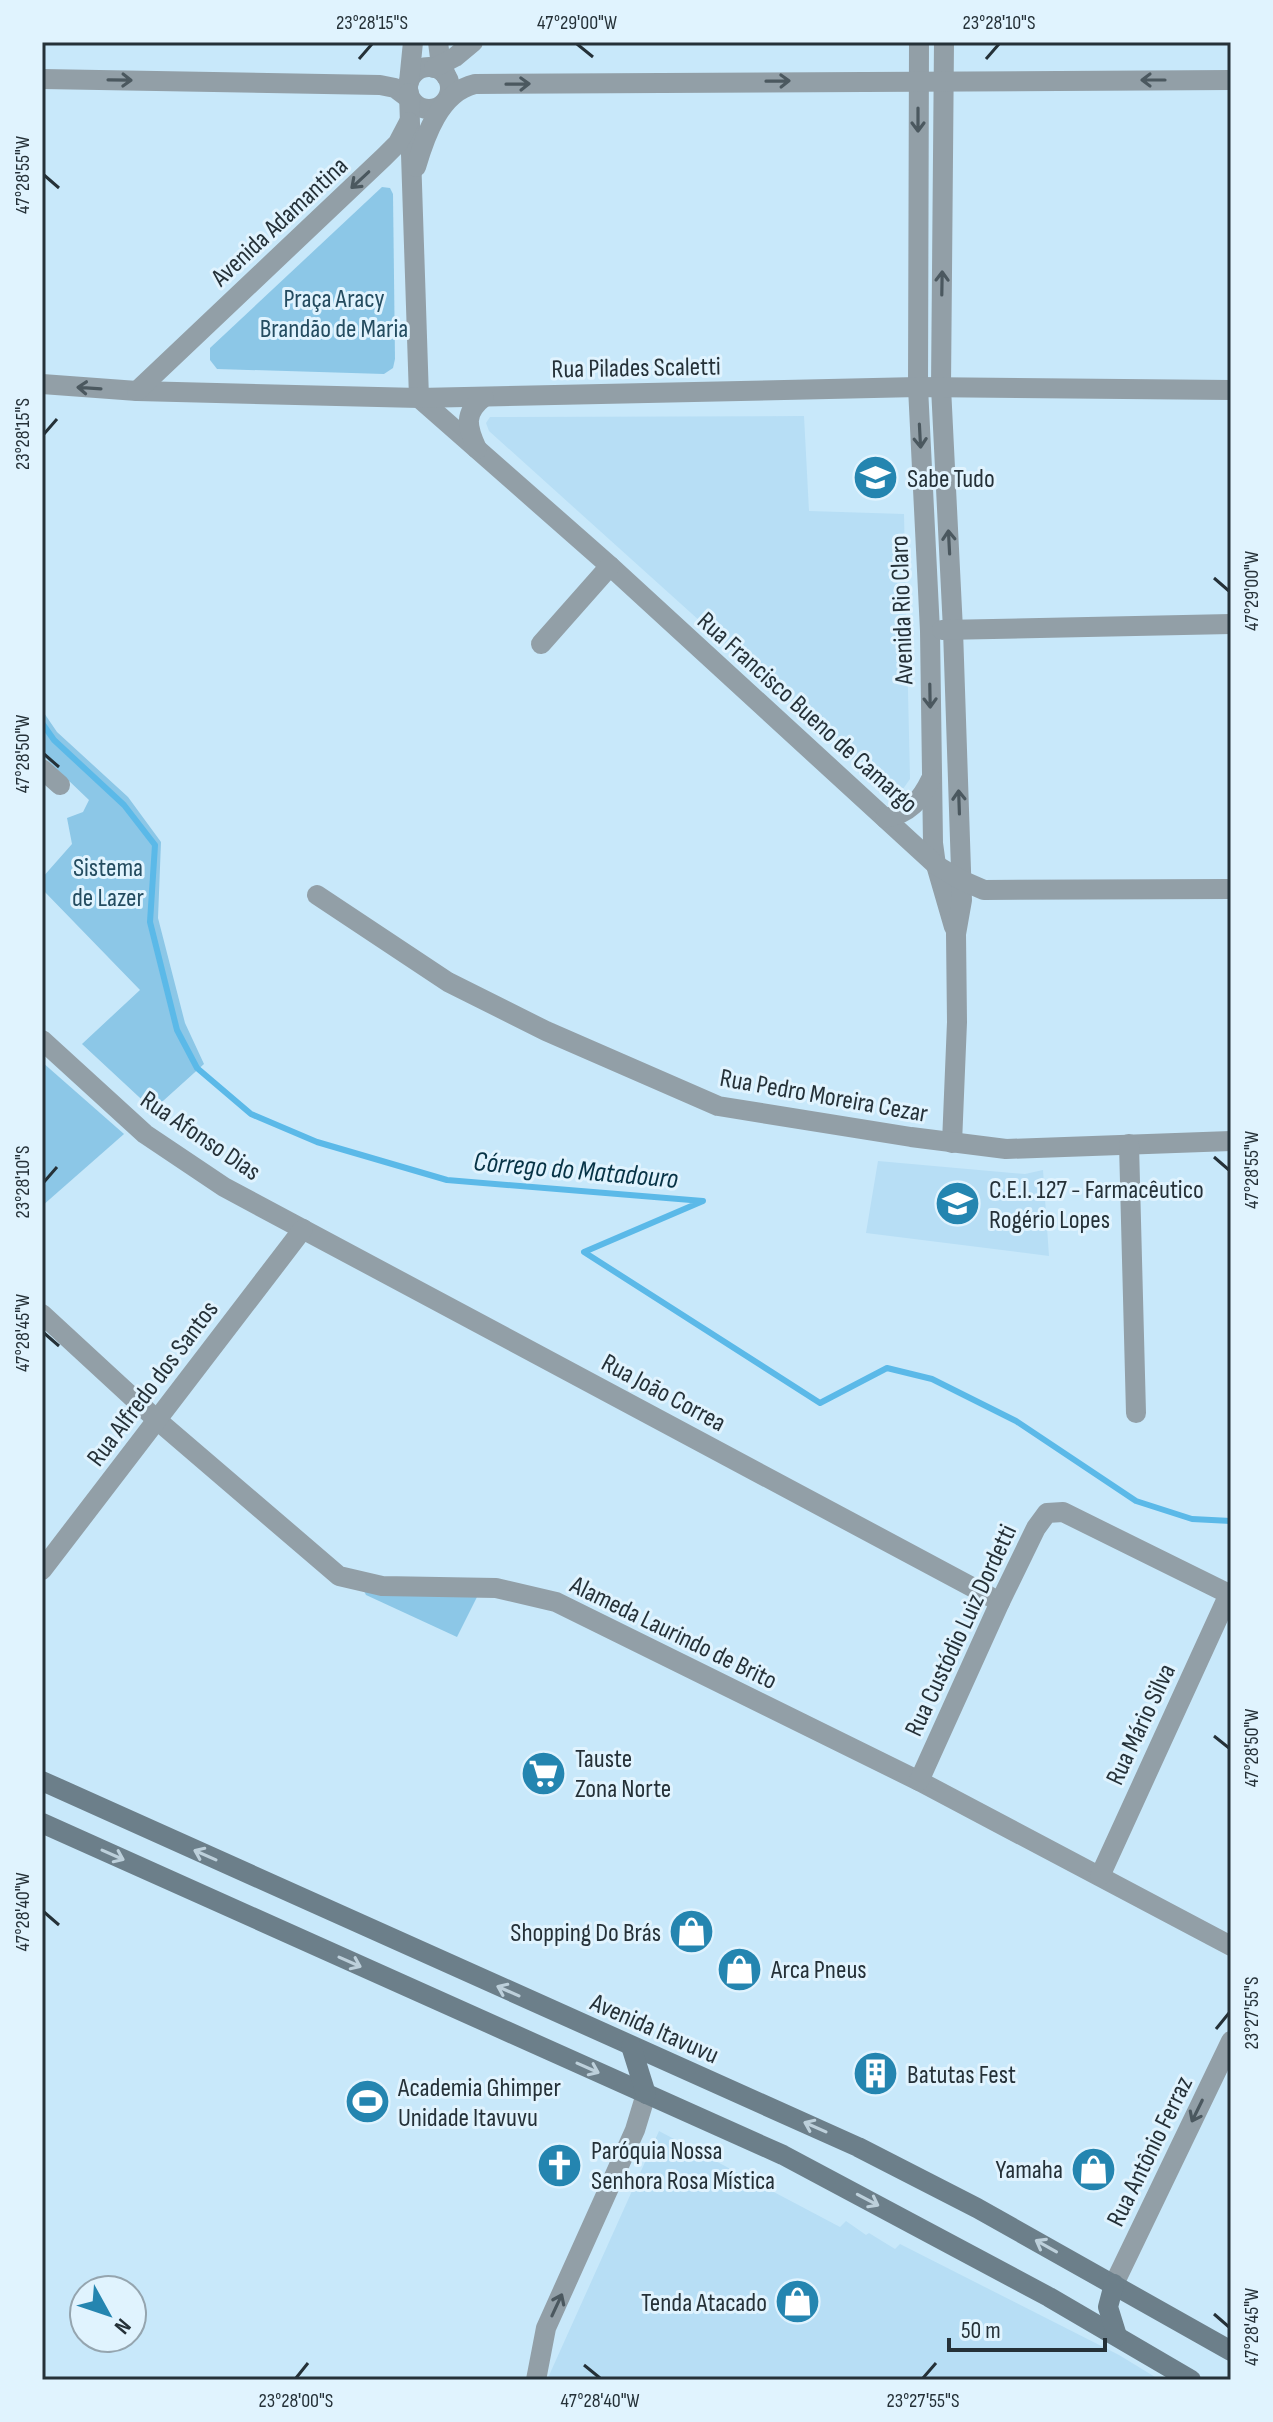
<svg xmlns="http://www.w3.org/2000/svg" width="1273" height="2422" font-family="'Sofia Sans Condensed',sans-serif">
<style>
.built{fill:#b7def5}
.green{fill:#8cc7e7}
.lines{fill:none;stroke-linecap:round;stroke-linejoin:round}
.stream{stroke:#5bb9e8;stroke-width:6}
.minor{stroke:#929fa7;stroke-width:20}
.secondary{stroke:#6c7f8a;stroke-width:20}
.oneway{stroke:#4b585f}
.oneway2{stroke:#bdd0db}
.ticks{fill:none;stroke:#253138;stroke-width:3}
.labels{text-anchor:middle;stroke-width:6;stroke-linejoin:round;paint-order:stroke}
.street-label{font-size:26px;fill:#253138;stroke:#e0f3fe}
.park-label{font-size:26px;fill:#244c60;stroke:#e0f3fe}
.poi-label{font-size:26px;fill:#253138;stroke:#e0f3fe;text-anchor:start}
.water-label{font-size:28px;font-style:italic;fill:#073346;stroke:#e0f3fe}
.neatline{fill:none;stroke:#253138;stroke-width:3}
.ticks-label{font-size:20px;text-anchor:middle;fill:#253138}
</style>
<rect width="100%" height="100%" fill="#c8e8fa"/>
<g class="built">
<path d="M804 416 809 511 904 514 910 779 903 789 891 793 489 431 486 423 490 417Z"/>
<path d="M878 1161 1025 1174 1043 1170 1049 1256 866 1233Z"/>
<path d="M659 2131 840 2227 846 2221 866 2235 869 2233 895 2249 900 2244 1119 2355 1160 2380H547Z"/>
</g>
<g class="green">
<path d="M382 187 390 188 393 194 395 359 393 368 384 374 217 369 210 360V348Z"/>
<path d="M42 710 57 732 128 797 161 842 158 918 185 1023 204 1064 153 1110 82 1044 140 990 42 889V878L72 844 67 818 83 812 89 800 42 755Z"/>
<path d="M42 1062 124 1134 42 1206Z"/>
<path d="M364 1591 477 1597 457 1637 366 1595Z"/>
</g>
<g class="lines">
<path class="stream" d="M42 723 54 740 124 805 155 845 150 922 177 1030 197 1068 251 1114 317 1142 447 1180 703 1201 584 1252 820 1403 887 1368 932 1379 1016 1421 1136 1501 1192 1519 1231 1521"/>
<g class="minor">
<path d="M438 42 440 58 446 76"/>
<path d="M919 42 918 387 930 631 933 843 936 865 954 927"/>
<path d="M944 42 941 387 953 630 962 900 956 934 957 1022 952 1143"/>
<circle cx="429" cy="88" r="21"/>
<path d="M434 68 455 57 473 42"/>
<path d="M42 79 380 85 395 88 411 100"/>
<path d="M409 82 413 42"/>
<path d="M409 93 419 398 610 566 936 865 961 880 984 890 1231 889"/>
<path d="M416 167C425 136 440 92 475 84L1231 80"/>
<path d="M42 384 137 391 419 398 918 387 1231 390"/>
<path d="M137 391 384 157 398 143 409 122"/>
<path d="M477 449C467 427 463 413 484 397"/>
<path d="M942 630 1231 624"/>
<path d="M541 644 610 566"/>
<path d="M42 769 60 785"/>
<path d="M885 818C909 814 921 800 931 779"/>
<path d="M317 895 448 982 546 1031 718 1106 911 1137 1006 1149 1231 1141"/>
<path d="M42 1040 145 1134 224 1187 1000 1602"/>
<path d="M1129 1144 1136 1413"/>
<path d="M42 1314 157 1420 339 1576 382 1586 496 1588 556 1602 919 1781 1231 1946"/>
<path d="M42 1570 303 1229"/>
<path d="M919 1781 1000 1602 1036 1528 1047 1513 1063 1512 1231 1595"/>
<path d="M1100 1876 1229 1594"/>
<path d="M1114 2284 1231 2041"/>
<path d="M536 2380 546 2328 635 2130 646 2094"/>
</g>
<g class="secondary">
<path d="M42 1781 858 2147 977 2208 1231 2351"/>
<path d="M42 1823 783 2155 1049 2297 1191 2380"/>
<path d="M631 2046 646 2094"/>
<path d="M1114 2284 1108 2307 1117 2336"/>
</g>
</g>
<defs><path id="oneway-shaft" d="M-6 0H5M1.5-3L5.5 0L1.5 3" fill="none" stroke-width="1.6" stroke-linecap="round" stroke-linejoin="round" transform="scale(2)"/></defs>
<g class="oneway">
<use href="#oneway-shaft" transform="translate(120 80) rotate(1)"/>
<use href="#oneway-shaft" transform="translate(1153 80) rotate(180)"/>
<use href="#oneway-shaft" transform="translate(778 81) rotate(-1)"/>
<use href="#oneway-shaft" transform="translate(518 84) rotate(-1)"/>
<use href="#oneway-shaft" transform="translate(918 120) rotate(90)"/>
<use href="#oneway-shaft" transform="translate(360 180) rotate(137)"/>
<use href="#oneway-shaft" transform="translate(942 283) rotate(-89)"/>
<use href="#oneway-shaft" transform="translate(89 388) rotate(-176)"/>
<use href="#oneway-shaft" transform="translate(920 436) rotate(87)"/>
<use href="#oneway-shaft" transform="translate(949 542) rotate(-93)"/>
<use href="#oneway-shaft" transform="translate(930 696) rotate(89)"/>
<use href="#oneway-shaft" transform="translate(959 802) rotate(-92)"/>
<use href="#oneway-shaft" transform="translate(1197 2111) rotate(116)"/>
<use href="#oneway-shaft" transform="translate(557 2305) rotate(-65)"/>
</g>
<g class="oneway2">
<use href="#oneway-shaft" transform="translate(113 1855) rotate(24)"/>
<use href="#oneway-shaft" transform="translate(205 1855) rotate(-156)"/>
<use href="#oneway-shaft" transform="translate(350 1962) rotate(24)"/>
<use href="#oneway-shaft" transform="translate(508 1991) rotate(-156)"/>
<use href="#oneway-shaft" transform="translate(588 2068) rotate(24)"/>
<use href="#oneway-shaft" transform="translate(815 2127) rotate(-156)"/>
<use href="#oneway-shaft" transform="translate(868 2200) rotate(28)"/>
<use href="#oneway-shaft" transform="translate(1046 2246) rotate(-151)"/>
</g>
<path class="ticks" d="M577 44 593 57M359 59 372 44M986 59 999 44M44 175 59 188M44 434 57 419M1214 578 1229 591M44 754 59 767M1214 1157 1229 1170M44 1182 57 1167M44 1333 59 1346M1214 1736 1229 1748M44 1912 59 1925M1216 2029 1229 2013M1214 2314 1229 2327M584 2365 600 2378M296 2378 308 2363M923 2378 936 2363"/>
<defs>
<symbol id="school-disc" viewBox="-11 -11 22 22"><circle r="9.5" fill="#2485b0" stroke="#e0f3fe"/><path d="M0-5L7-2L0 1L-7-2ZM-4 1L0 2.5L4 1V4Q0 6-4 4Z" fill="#fff"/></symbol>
<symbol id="supermarket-disc" viewBox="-11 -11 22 22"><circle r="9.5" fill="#2485b0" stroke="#e0f3fe"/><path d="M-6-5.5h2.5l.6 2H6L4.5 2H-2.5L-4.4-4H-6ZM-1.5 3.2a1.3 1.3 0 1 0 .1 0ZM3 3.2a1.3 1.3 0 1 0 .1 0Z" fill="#fff"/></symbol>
<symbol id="shop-disc" viewBox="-11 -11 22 22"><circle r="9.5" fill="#2485b0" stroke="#e0f3fe"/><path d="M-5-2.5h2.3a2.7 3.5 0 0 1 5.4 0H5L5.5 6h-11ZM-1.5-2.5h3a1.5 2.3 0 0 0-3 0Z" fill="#fff"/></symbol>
<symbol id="building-disc" viewBox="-11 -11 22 22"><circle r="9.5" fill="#2485b0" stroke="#e0f3fe"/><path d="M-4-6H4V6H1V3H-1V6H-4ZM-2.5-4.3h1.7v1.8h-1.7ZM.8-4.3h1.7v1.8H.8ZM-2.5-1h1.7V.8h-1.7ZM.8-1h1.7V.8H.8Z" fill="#fff"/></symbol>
<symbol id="stadium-disc" viewBox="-11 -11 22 22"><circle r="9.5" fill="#2485b0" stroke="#e0f3fe"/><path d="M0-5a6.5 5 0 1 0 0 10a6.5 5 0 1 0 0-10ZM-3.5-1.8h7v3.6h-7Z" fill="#fff"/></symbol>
<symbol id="church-disc" viewBox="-11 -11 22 22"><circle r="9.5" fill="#2485b0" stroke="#e0f3fe"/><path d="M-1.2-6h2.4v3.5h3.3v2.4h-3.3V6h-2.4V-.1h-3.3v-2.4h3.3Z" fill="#fff"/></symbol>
</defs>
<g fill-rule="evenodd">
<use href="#school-disc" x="850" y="452" width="51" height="51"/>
<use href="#school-disc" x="932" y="1178" width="51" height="51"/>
<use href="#supermarket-disc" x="518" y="1748" width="51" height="51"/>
<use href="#shop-disc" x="666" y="1906" width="51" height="51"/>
<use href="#shop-disc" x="714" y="1944" width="51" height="51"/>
<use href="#building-disc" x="850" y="2048" width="51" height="51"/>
<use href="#stadium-disc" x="342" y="2076" width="51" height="51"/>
<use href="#church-disc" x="534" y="2140" width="51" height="51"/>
<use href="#shop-disc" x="1068" y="2144" width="51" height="51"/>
<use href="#shop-disc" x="772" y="2276" width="51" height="51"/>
</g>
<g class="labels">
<g class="street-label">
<text transform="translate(279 221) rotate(-43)" y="9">Avenida Adamantina</text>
<text transform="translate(636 367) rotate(-1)" y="9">Rua Pilades Scaletti</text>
<text transform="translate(901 610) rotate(-92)" y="9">Avenida Rio Claro</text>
<text transform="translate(808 712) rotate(42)" y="9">Rua Francisco Bueno de Camargo</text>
<text transform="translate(824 1095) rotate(10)" y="9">Rua Pedro Moreira Cezar</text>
<text transform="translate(201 1135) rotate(34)" y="9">Rua Afonso Dias</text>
<text transform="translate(152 1383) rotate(-53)" y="9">Rua Alfredo dos Santos</text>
<text transform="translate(664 1392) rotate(28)" y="9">Rua João Correa</text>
<text transform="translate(960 1630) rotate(-65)" y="9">Rua Custódio Luiz Dordetti</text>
<text transform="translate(674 1632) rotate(26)" y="9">Alameda Laurindo de Brito</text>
<text transform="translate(1140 1724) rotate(-65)" y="9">Rua Mário Silva</text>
<text transform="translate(655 2028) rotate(24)" y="9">Avenida Itavuvu</text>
<text transform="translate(1149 2151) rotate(-64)" y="9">Rua Antônio Ferraz</text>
</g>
<g class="park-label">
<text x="334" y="307">Praça Aracy<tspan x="334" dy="30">Brandão de Maria</tspan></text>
<text x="108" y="876">Sistema<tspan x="108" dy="30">de Lazer</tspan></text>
</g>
<g class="poi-label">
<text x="907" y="487">Sabe Tudo</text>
<text x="989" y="1198">C.E.I. 127 - Farmacêutico<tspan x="989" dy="30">Rogério Lopes</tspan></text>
<text x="575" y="1767">Tauste<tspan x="575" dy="30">Zona Norte</tspan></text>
<text x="661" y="1941" text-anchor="end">Shopping Do Brás</text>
<text x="771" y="1978">Arca Pneus</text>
<text x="907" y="2083">Batutas Fest</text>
<text x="398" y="2096">Academia Ghimper<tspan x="398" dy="30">Unidade Itavuvu</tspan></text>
<text x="591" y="2159">Paróquia Nossa<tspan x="591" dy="30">Senhora Rosa Mística</tspan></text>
<text x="1063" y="2178" text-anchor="end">Yamaha</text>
<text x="767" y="2311" text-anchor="end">Tenda Atacado</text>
</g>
<g class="water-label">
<text transform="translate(576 1169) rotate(5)" y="10">Córrego do Matadouro</text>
</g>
</g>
<rect width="1273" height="2422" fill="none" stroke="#e0f3fe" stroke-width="88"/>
<g transform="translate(108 2314) rotate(130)"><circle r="38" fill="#e0f3fe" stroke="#95a5af" stroke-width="2"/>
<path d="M0-6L14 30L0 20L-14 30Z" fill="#2485b0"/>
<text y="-12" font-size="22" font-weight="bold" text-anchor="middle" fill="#253138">N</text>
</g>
<path d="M949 2338v12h156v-12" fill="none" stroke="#253138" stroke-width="4"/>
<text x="961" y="2338" font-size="24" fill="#253138" stroke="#e0f3fe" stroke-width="6" paint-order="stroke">50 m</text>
<rect x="44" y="44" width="1185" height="2334" class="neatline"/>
<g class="ticks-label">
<text x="372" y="29">23°28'15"S</text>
<text x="577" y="29">47°29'00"W</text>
<text x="999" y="29">23°28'10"S</text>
<text transform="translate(22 175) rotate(-90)" y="7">47°28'55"W</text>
<text transform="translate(22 434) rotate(-90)" y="7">23°28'15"S</text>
<text transform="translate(1251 591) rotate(-90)" y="7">47°29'00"W</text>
<text transform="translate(22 754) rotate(-90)" y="7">47°28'50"W</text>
<text transform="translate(1251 1170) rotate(-90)" y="7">47°28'55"W</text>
<text transform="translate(22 1182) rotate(-90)" y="7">23°28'10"S</text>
<text transform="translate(22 1333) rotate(-90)" y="7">47°28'45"W</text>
<text transform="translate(1251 1748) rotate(-90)" y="7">47°28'50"W</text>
<text transform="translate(22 1912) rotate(-90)" y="7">47°28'40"W</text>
<text transform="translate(1251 2013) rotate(-90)" y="7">23°27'55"S</text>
<text transform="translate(1251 2327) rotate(-90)" y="7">47°28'45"W</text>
<text x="296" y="2407">23°28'00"S</text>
<text x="600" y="2407">47°28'40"W</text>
<text x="923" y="2407">23°27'55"S</text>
</g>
</svg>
